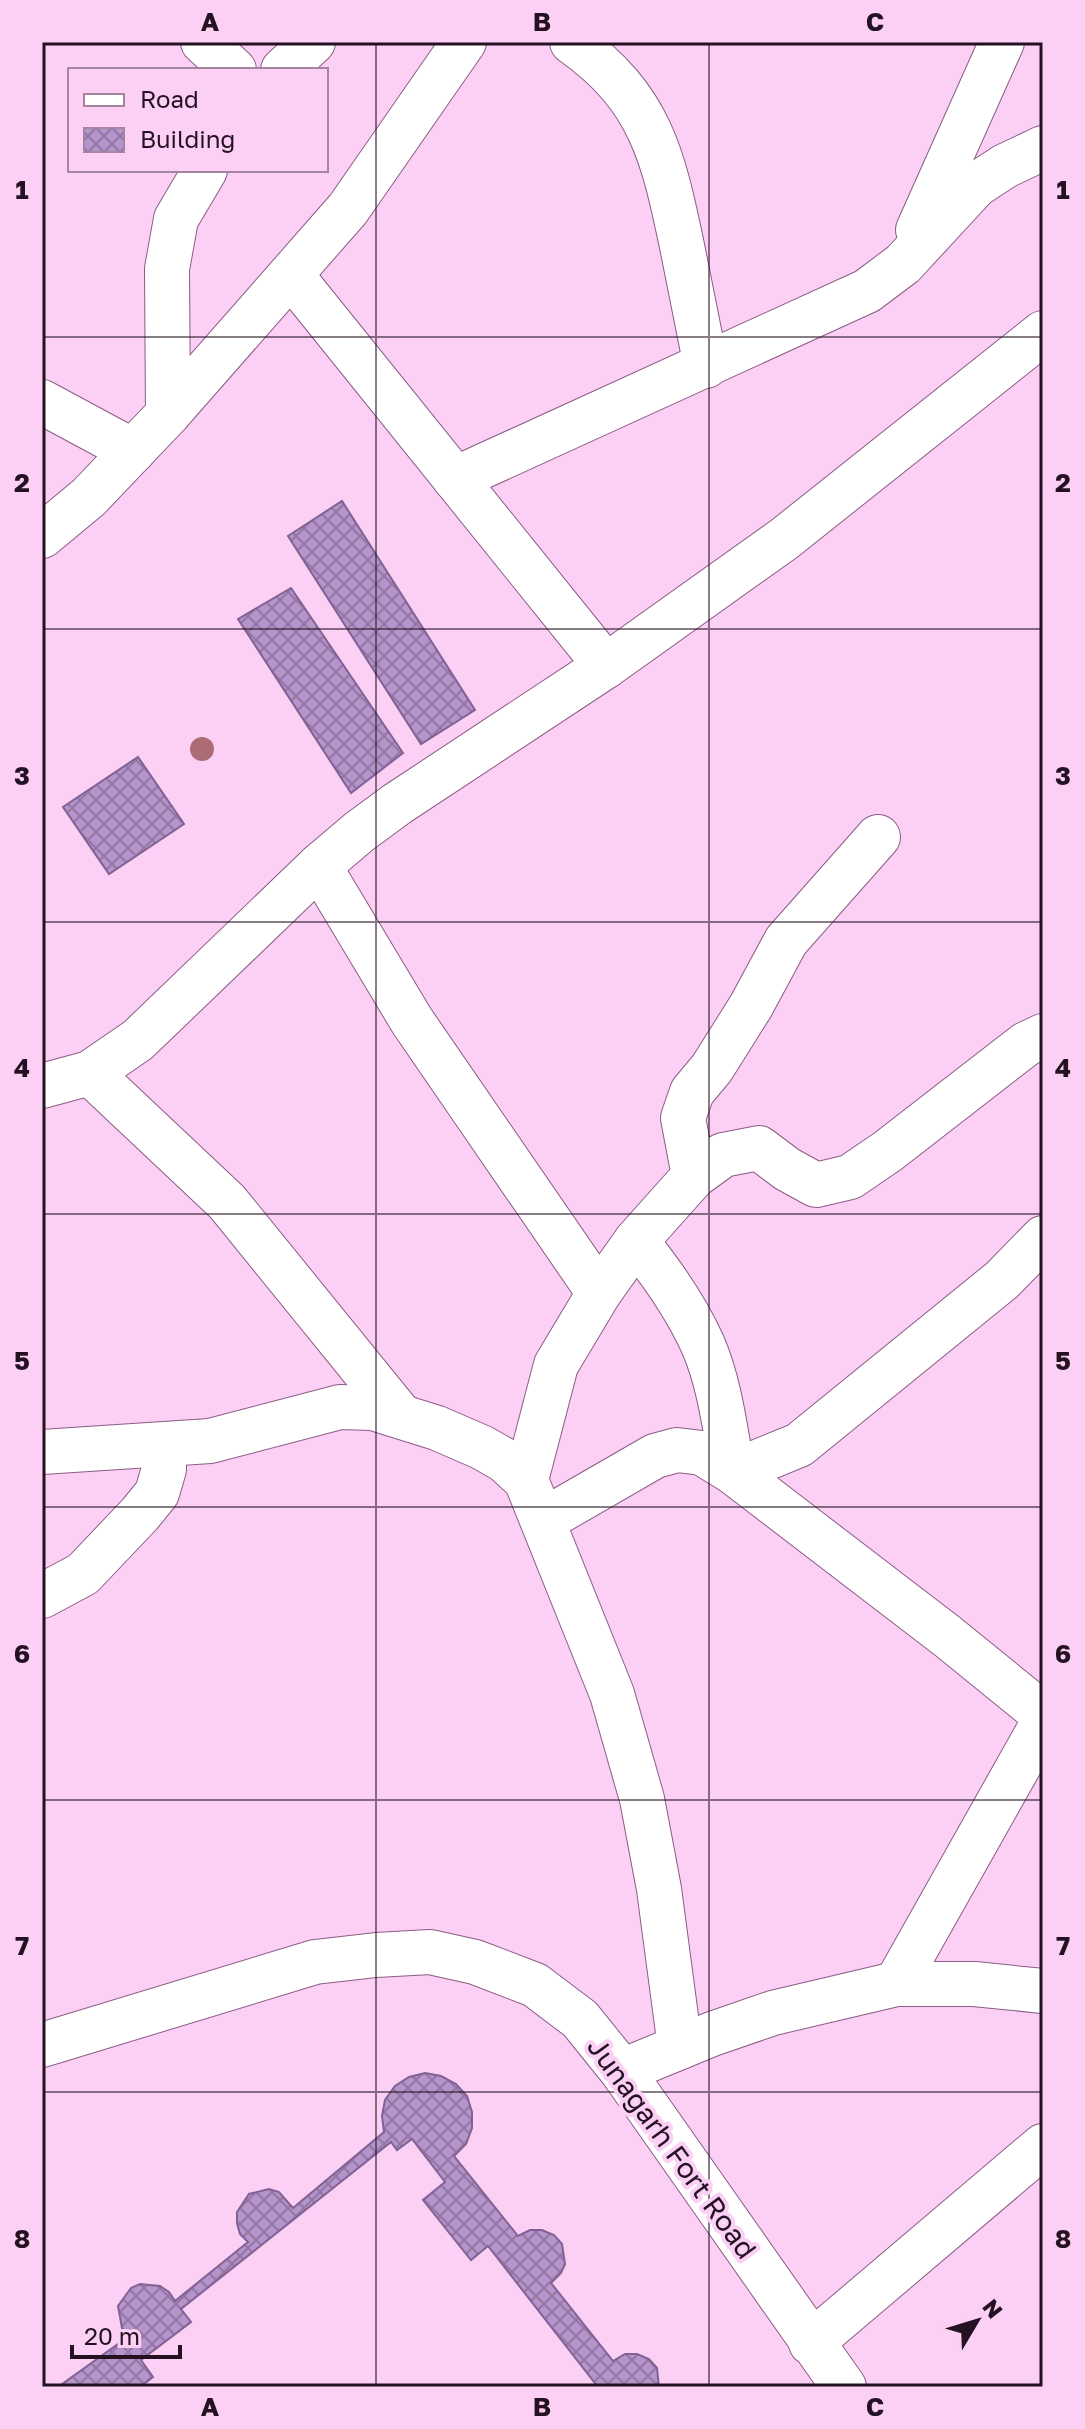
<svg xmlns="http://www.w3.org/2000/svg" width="1085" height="2429" font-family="'Golos Text',sans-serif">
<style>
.building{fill:url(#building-cross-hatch);stroke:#816295;stroke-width:2}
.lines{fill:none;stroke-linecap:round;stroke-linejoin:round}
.minor-casing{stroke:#8b5c85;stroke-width:46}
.minor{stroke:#fff;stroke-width:44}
.tree{fill:#ac6c76}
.grid{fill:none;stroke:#241222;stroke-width:2;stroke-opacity:0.55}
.labels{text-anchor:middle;stroke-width:8;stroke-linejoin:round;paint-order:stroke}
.street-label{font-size:28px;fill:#241222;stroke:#fbd0f4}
.neatline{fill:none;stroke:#241222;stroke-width:3}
.grid-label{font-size:26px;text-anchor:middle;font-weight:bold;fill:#241222}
</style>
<defs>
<pattern id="building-cross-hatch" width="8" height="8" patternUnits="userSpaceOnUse" patternTransform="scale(2)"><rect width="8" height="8" fill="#b494ca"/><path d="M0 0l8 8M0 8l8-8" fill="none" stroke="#9277a4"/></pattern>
</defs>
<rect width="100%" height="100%" fill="#fbd0f4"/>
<g class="building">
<path d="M342 501 475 710 421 744 288 536Z"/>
<path d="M291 588 403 753 351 793 238 619Z"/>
<path d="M138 757 184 824 109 874 63 807Z"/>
<path d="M425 2073 441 2076 456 2084 467 2096 472 2112V2128L466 2144 454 2156 518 2236 530 2230H542L554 2235 562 2244 565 2264 561 2273 551 2283 613 2361 625 2354H637L649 2359 657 2368 659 2387H598L488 2246 471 2260 423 2200 445 2182 412 2139 397 2150 391 2142 181 2309 191 2322 141 2360 153 2377 140 2387H58L129 2336 122 2328 118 2306 131 2288 140 2284 160 2286 169 2292 175 2301 248 2242 240 2234 237 2223V2212L249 2194 269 2189 279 2192 293 2208 384 2132 382 2116 385 2100 395 2086 409 2077Z"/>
</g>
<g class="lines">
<defs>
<g id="minor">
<path d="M203 42 234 70"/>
<path d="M572 42C651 98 663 156 682 246 690 286 698 326 706 366"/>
<path d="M283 70 313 42"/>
<path d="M918 230 1002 42"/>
<path d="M291 275 606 666"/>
<path d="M42 402 133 451"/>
<path d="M168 414 167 269 176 219 205 170"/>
<path d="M455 479 867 291 903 264 976 185 1005 166 1043 148"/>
<path d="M42 536 89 497 168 414 348 209 464 42"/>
<path d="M319 866 412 1021 599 1293"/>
<path d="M90 1073 227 1202 400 1415"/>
<path d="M42 1086 90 1073 138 1040 319 866 359 832 397 804 606 666 784 539 1043 333"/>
<path d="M694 1176 683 1118 692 1092 712 1068 751 1006 786 941 878 837"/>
<path d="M636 1241C662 1273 686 1307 703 1345 720 1384 725 1430 733 1472L799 1445 1002 1280 1043 1238"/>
<path d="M42 1452 210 1441 340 1407 373 1408 437 1428 481 1447 504 1460 526 1480 612 1694 642 1799 659 1889 680 2047"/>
<path d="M526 1480 556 1365 599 1293 636 1241 694 1176 723 1155 759 1148 787 1169 816 1185 850 1177 888 1151 1026 1044 1043 1036"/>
<path d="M544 1520 655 1456 677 1450 702 1453 733 1472 947 1636 1043 1714"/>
<path d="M42 1596 83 1574 140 1514 157 1493 164 1469V1446"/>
<path d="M896 1984 1043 1723"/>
<path d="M42 2045 315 1962 376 1955 430 1952 475 1962 535 1985 580 2019 622 2071 844 2387"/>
<path d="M622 2071 712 2034 773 2013 896 1984H974L1043 1991"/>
<path d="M811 2343 1043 2146"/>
</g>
</defs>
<use href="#minor" class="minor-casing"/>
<use href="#minor" class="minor"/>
</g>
<circle class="tree" cx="202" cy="749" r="12"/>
<path class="grid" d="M376 42V2387M709 42V2387M42 337H1043M42 629H1043M42 922H1043M42 1214H1043M42 1507H1043M42 1800H1043M42 2092H1043"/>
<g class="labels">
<g class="street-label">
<text transform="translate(672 2148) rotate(54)" y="10">Junagarh Fort Road</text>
</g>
</g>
<rect width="1085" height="2429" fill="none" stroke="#fbd0f4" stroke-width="88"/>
<rect x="68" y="68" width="260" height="104" fill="#fbd0f4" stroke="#a584a0" stroke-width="2"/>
<rect x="84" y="94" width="40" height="12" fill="#ffffff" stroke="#a584a0" stroke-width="2"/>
<text x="140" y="108" font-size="24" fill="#241222">Road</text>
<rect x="84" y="128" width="40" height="24" fill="url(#building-cross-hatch)" stroke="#a584a0" stroke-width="2"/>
<text x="140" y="148" font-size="24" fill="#241222">Building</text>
<g transform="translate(977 2321) rotate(52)" stroke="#fbd0f4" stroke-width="6" paint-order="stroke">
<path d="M0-6L14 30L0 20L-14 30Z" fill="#241222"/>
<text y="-12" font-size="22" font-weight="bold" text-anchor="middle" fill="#241222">N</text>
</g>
<path d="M72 2345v12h108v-12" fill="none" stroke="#241222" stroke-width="4"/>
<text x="84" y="2345" font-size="24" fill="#241222" stroke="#fbd0f4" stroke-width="6" paint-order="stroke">20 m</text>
<rect x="44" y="44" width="997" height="2341" class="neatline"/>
<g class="grid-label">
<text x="210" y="31">A</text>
<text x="542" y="31">B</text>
<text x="875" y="31">C</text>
<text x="22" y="199">1</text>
<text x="1063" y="199">1</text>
<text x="22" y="492">2</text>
<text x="1063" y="492">2</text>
<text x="22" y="785">3</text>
<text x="1063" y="785">3</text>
<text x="22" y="1077">4</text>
<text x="1063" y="1077">4</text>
<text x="22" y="1370">5</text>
<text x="1063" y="1370">5</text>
<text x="22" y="1663">6</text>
<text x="1063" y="1663">6</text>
<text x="22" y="1955">7</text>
<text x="1063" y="1955">7</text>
<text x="22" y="2248">8</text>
<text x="1063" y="2248">8</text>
<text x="210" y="2416">A</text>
<text x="542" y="2416">B</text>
<text x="875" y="2416">C</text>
</g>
</svg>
